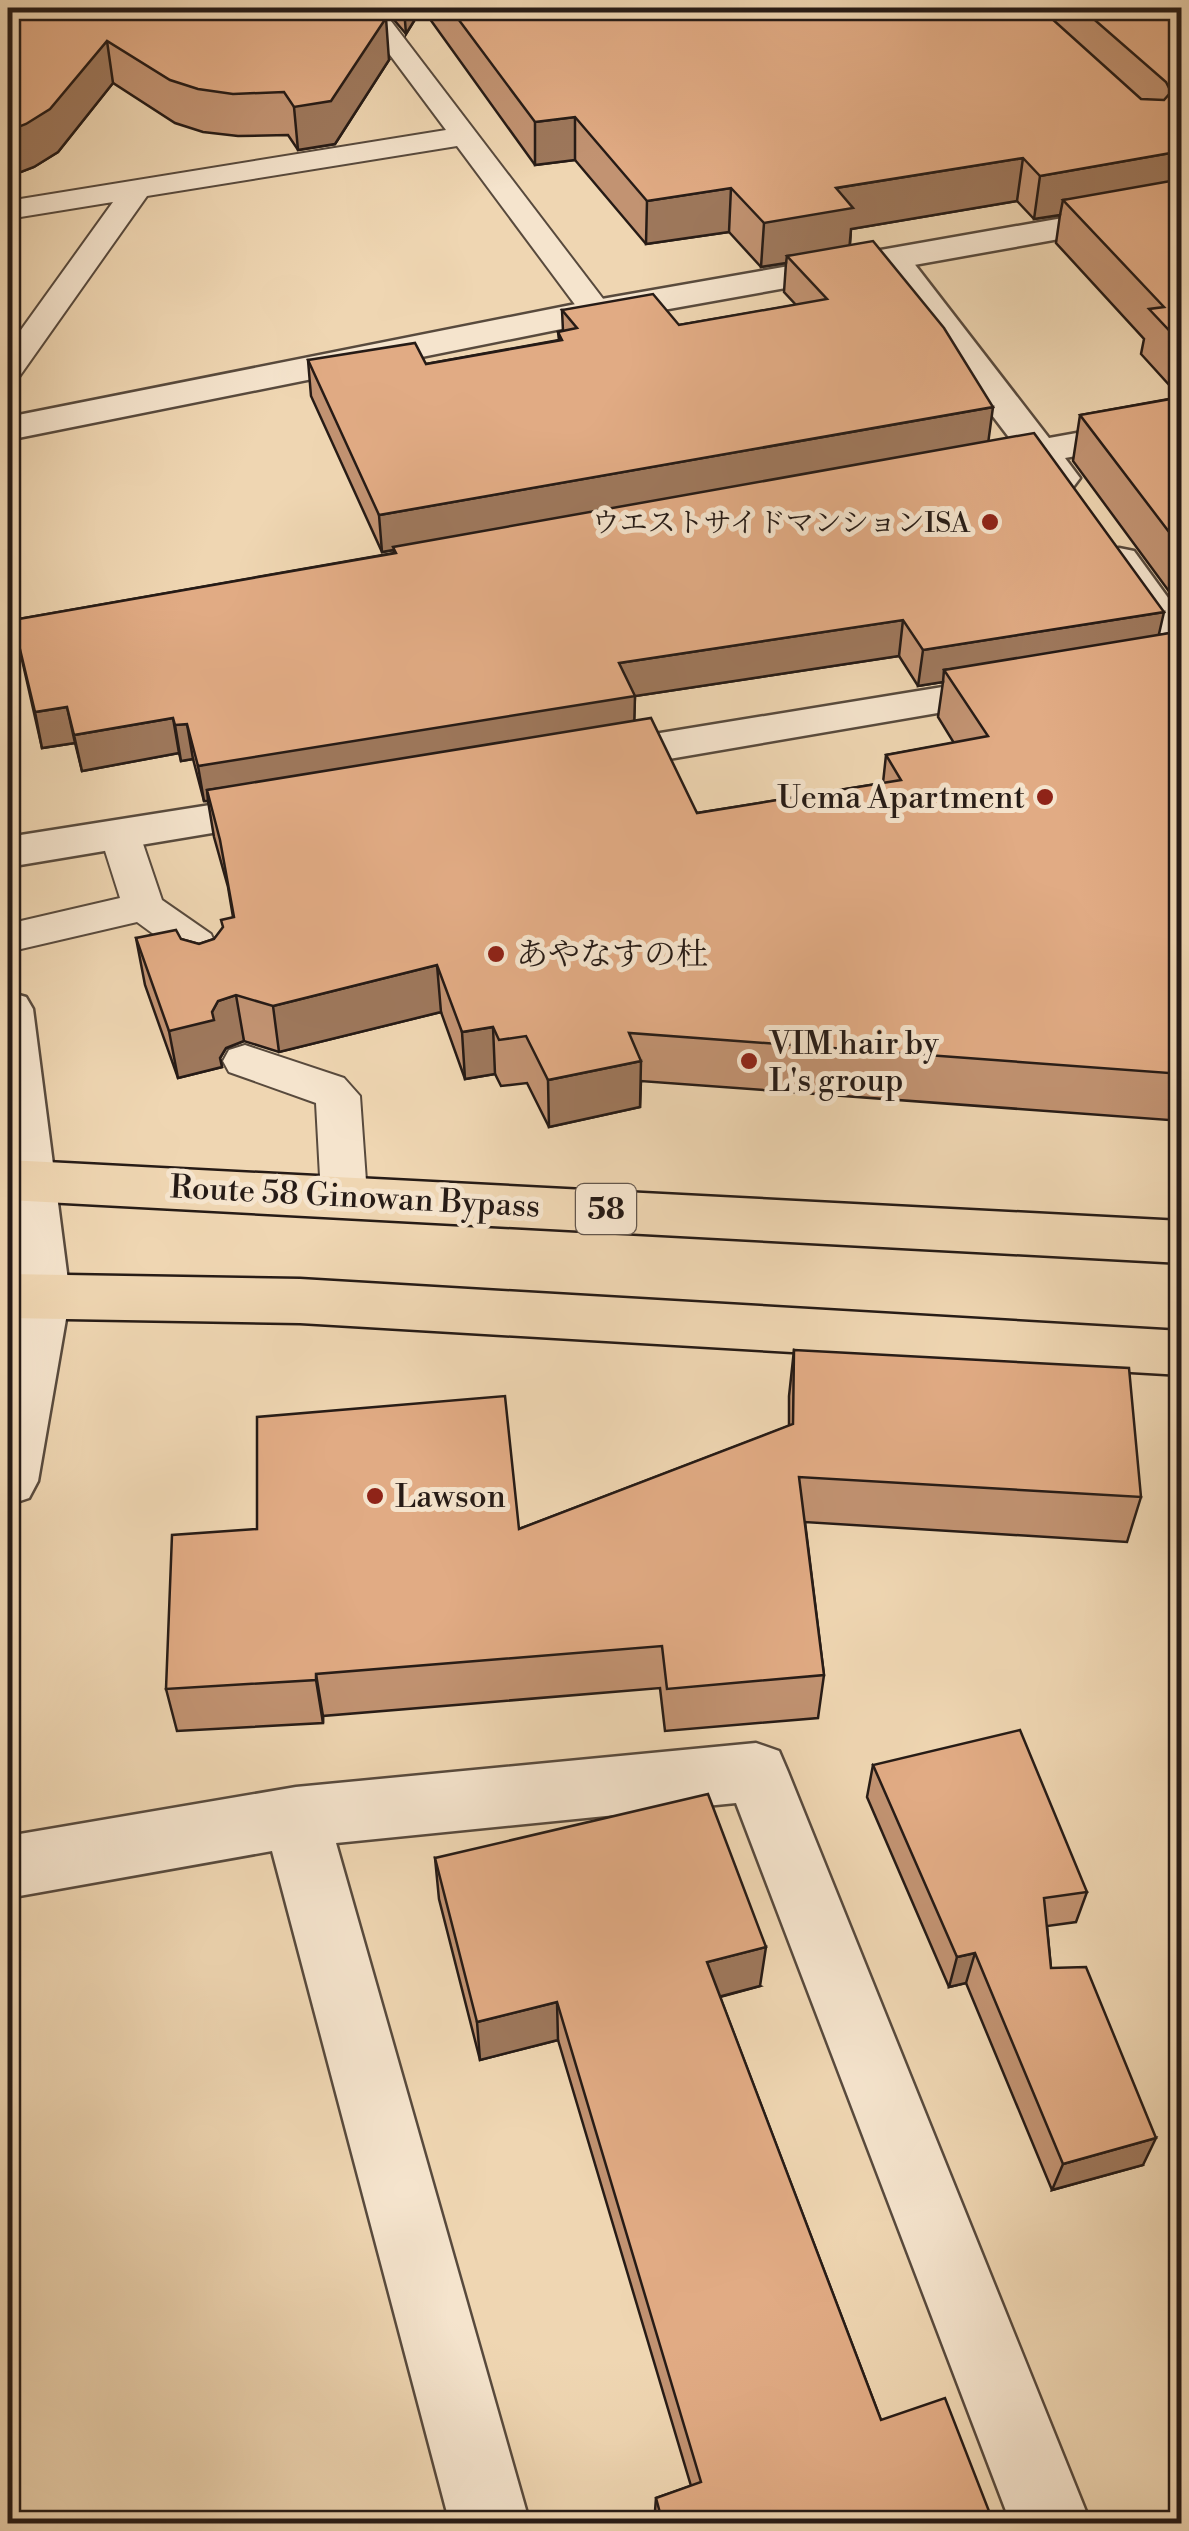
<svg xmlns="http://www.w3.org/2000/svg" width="1189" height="2531" font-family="'Libre Bodoni','Noto Serif JP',serif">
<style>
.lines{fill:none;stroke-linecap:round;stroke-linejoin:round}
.service-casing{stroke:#584a3d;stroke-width:4}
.minor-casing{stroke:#584a3d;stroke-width:5}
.tertiary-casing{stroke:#584a3d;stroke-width:5}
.trunk-casing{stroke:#261b16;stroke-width:5}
.service{fill:#f5e4cd;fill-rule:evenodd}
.minor{fill:#f5e4cd;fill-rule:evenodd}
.tertiary{fill:#f5e4cd;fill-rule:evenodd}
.trunk{fill:#efd6b2;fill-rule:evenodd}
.wall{fill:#c29372;stroke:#261b16;stroke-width:2.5;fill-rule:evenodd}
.shaded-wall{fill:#9e785c;stroke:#261b16;stroke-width:2.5}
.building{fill:#e1ab84;stroke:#261b16;stroke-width:2.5}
.poi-dot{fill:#8f2418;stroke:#f5e4cd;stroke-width:4}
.labels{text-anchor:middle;stroke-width:10;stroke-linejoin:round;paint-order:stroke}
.far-poi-label{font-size:28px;fill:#261b16;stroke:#f5e4cd;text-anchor:end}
.shield{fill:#f5e4cd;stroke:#64574d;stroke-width:2.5}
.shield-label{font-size:30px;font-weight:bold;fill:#261b16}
.poi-label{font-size:32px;fill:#261b16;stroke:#f5e4cd;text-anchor:start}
.street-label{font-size:32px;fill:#261b16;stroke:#f5e4cd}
</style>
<rect width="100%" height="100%" fill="#efd6b2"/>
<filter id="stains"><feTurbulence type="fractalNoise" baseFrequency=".002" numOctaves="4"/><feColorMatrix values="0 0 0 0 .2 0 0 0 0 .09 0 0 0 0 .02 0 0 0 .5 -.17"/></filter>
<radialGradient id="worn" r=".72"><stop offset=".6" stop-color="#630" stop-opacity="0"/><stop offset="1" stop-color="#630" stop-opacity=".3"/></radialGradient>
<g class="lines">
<defs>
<g id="service">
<path d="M355 8H381L607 304 612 311 607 318H585L457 146 147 196 19 377 8 380V348L113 202 8 219V201L446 130Z"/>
<path d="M120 822 134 826 140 835 162 900 211 934 227 972 221 982 206 987 191 982 178 952 137 922 8 952V924L120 898 100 835 106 826Z"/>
<path d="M245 1045 344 1078 360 1096 367 1195 360 1207 344 1212 328 1207 321 1195 316 1103 229 1072 223 1061 229 1050Z"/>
</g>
<g id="minor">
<path d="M893 250 906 253 1049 438 1182 414V437L1065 458 1080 478 1074 486C1050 492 1043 483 1030 465L975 475 961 471 955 463 961 455 1014 444 875 261 880 253Z"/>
<path d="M1119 548 1134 551 1182 617V660L1167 656 1098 560 1104 551Z"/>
<path d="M1016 675 1031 679 1038 688 1031 697 593 772 577 768 570 758 577 748 593 744Z"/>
<path d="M286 793 302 798 309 808 302 818 8 867V837Z"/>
<path d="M756 1743 779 1751 788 1772 1091 2524H1011L736 1803 336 1843 530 2524H450L272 1851 8 1898V1836L296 1787Z"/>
</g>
<g id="tertiary">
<path d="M1182 197V217L596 322 8 440V417L596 300Z"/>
<path d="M8 992 26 997 33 1009 70 1296 38 1481 29 1498 8 1505V1331L14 1296 8 1218Z"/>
</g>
<g id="trunk">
<path d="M8 1160 1182 1221V1263L8 1200Z"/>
<path d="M8 1274 300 1279 1182 1331V1375L300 1323 8 1318Z"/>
</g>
</defs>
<use href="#service" class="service-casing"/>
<use href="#minor" class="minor-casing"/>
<use href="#tertiary" class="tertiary-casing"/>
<use href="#trunk" class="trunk-casing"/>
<use href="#service" class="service"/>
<use href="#minor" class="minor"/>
<use href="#tertiary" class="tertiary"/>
<use href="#trunk" class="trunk"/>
</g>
<g class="wall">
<path d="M8 8 389 60 335 144 298 150 288 135 238 136 203 132 175 123 113 83 58 152 34 167 8 177Z"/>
<path d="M384 8H1182V609L1073 461 1080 415 1180 397 1141 354 1144 339 1056 243 1060 215 1034 219 1017 201 851 229 850 245 988 441 1159 635 1182 631V1121L641 1081 640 1107 549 1127 527 1083 501 1086 495 1074 465 1079 441 1012 279 1052 244 1041 226 1048 220 1058 222 1067 178 1078 145 985 136 938 181 939 199 944 214 939 233 917 228 887 214 837 208 801H204L193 759 181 761 179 753 82 771 75 743 42 748 13 620 394 553V550L382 552 311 396 308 360 426 364 559 340 558 332 563 331 562 310 679 325 796 305 784 292 786 263 761 267 729 232 646 244 575 160 535 165 422 8 406 34ZM899 656 918 686 943 682 938 717 954 743 886 755 883 783 697 813 634 720 635 696Z"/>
<path d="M794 1350 1141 1497 1127 1542 805 1522 824 1675 818 1718 665 1731 660 1688 323 1716V1723L177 1731 166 1689 519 1529 789 1426V1396Z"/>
<path d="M873 1765 1087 1892 1076 1922 1047 1926 1051 1968 1143 2165 1052 2190 966 1983 949 1987 867 1797Z"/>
<path d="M435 1858 760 1986 720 1997 881 2420 994 2524H654L656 2498 691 2486 558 2040 480 2060 439 1899Z"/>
</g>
<g class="shaded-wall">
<path d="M404 8H422L406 34Z"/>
<path d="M386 18 389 60 335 144 298 150 294 107Z"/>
<path d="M107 41 113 83 58 152 34 167 8 177V131Z"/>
<path d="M575 117V160L535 165V122Z"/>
<path d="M1182 151 1181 193 1063 200 1060 215 1034 219 1040 176Z"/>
<path d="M1023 158 1017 201 851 229 849 252 787 256 786 263 761 267 764 223 836 188Z"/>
<path d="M731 188 729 232 646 244 647 201Z"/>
<path d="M993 407 988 444 382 552 379 515Z"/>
<path d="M1164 612 1156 647 944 670 943 682 918 686 923 650Z"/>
<path d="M903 620 899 656 635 696 634 732 207 790 208 801H204L198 766 619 663Z"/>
<path d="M67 707 75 743 42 748 35 712Z"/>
<path d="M173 718 179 753 82 771 74 735Z"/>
<path d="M187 724 193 759 181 761 175 725Z"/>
<path d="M437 965 441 1012 279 1052 273 1006Z"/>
<path d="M236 995 244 1041 226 1048 220 1058 222 1067 178 1078 169 1031 212 1012 218 1001Z"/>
<path d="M493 1027 495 1074 465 1079 462 1032Z"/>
<path d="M641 1061 640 1107 549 1127 548 1080Z"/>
<path d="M316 1674 323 1716V1723L316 1680Z"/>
<path d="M766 1947 760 1986 703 2001 707 1962Z"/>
<path d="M975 1953 966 1983 949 1987 957 1957Z"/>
<path d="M557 2002 558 2040 480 2060 477 2022Z"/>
<path d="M1156 2138 1143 2165 1052 2190 1063 2164Z"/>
</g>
<g class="building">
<path d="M8 8H378L386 18 331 101 294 107 284 92 233 94 198 89 170 80 107 41 50 109 26 124 8 131Z"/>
<path d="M450 8H1040L1141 99 1164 100 1171 92 1166 82 1081 8H1182V151L1040 176 1023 158 836 188 853 208 764 223 731 188 647 201 575 117 535 122Z"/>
<path d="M1182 179V344L1149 309 1164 307 1063 200Z"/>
<path d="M873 241 944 328 993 407 379 515 308 360 415 343 426 364 562 340 558 332 577 328 562 310 653 294 679 325 827 299 787 256Z"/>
<path d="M1182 397V549L1080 415Z"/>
<path d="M1034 433 1164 612 923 650 903 620 619 663 635 696 198 766 187 724 175 725 173 718 74 735 67 707 35 712 13 620 396 553 393 547Z"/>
<path d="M1182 631V1074L629 1033 641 1061 548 1080 526 1036 499 1040 493 1027 462 1032 437 965 273 1006 236 995 218 1001 212 1012 214 1020 169 1031 136 938 176 930 181 939 199 944 214 939 223 927 221 920 234 917 220 840 207 790 651 718 697 813 901 780 886 755 988 736 944 670Z"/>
<path d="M794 1350 1129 1368 1141 1497 799 1477 824 1675 667 1689 662 1646 316 1674V1680L166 1689 172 1535 257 1529V1417L505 1396 519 1529 793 1424Z"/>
<path d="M1020 1730 1087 1892 1044 1898 1051 1968 1086 1967 1156 2138 1063 2164 975 1953 957 1957 873 1765Z"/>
<path d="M708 1794 766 1947 707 1962 881 2420 945 2398 994 2524H663L656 2498 701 2482 557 2002 477 2022 435 1858Z"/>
</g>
<g class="poi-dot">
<circle cx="990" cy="522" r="10"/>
<circle cx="1045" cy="797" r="10"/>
<circle cx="496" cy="954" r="10"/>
<circle cx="749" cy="1061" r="10"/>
<circle cx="375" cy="1496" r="10"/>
</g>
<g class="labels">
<g class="far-poi-label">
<text x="970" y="532">ウエストサイドマンションISA</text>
</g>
<rect class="shield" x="576" y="1184" width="60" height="50" rx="8"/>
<g class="shield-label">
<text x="606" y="1219">58</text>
</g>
<g class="poi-label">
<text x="1025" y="808" text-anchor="end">Uema Apartment</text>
<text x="516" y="965">あやなすの杜</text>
<text x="769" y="1054">VIM hair by<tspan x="769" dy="37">L's group</tspan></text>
<text x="395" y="1507">Lawson</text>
</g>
<g class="street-label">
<text transform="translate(355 1196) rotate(3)" y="11">Route 58 Ginowan Bypass</text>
</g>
</g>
<rect width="1189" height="2531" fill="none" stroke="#efd6b2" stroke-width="40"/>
<rect x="10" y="10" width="1169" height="2511" fill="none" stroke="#261b16" stroke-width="5"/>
<rect x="20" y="20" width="1149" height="2491" fill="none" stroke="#261b16" stroke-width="2.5"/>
<rect width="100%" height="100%" filter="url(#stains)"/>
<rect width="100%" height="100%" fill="url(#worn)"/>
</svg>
